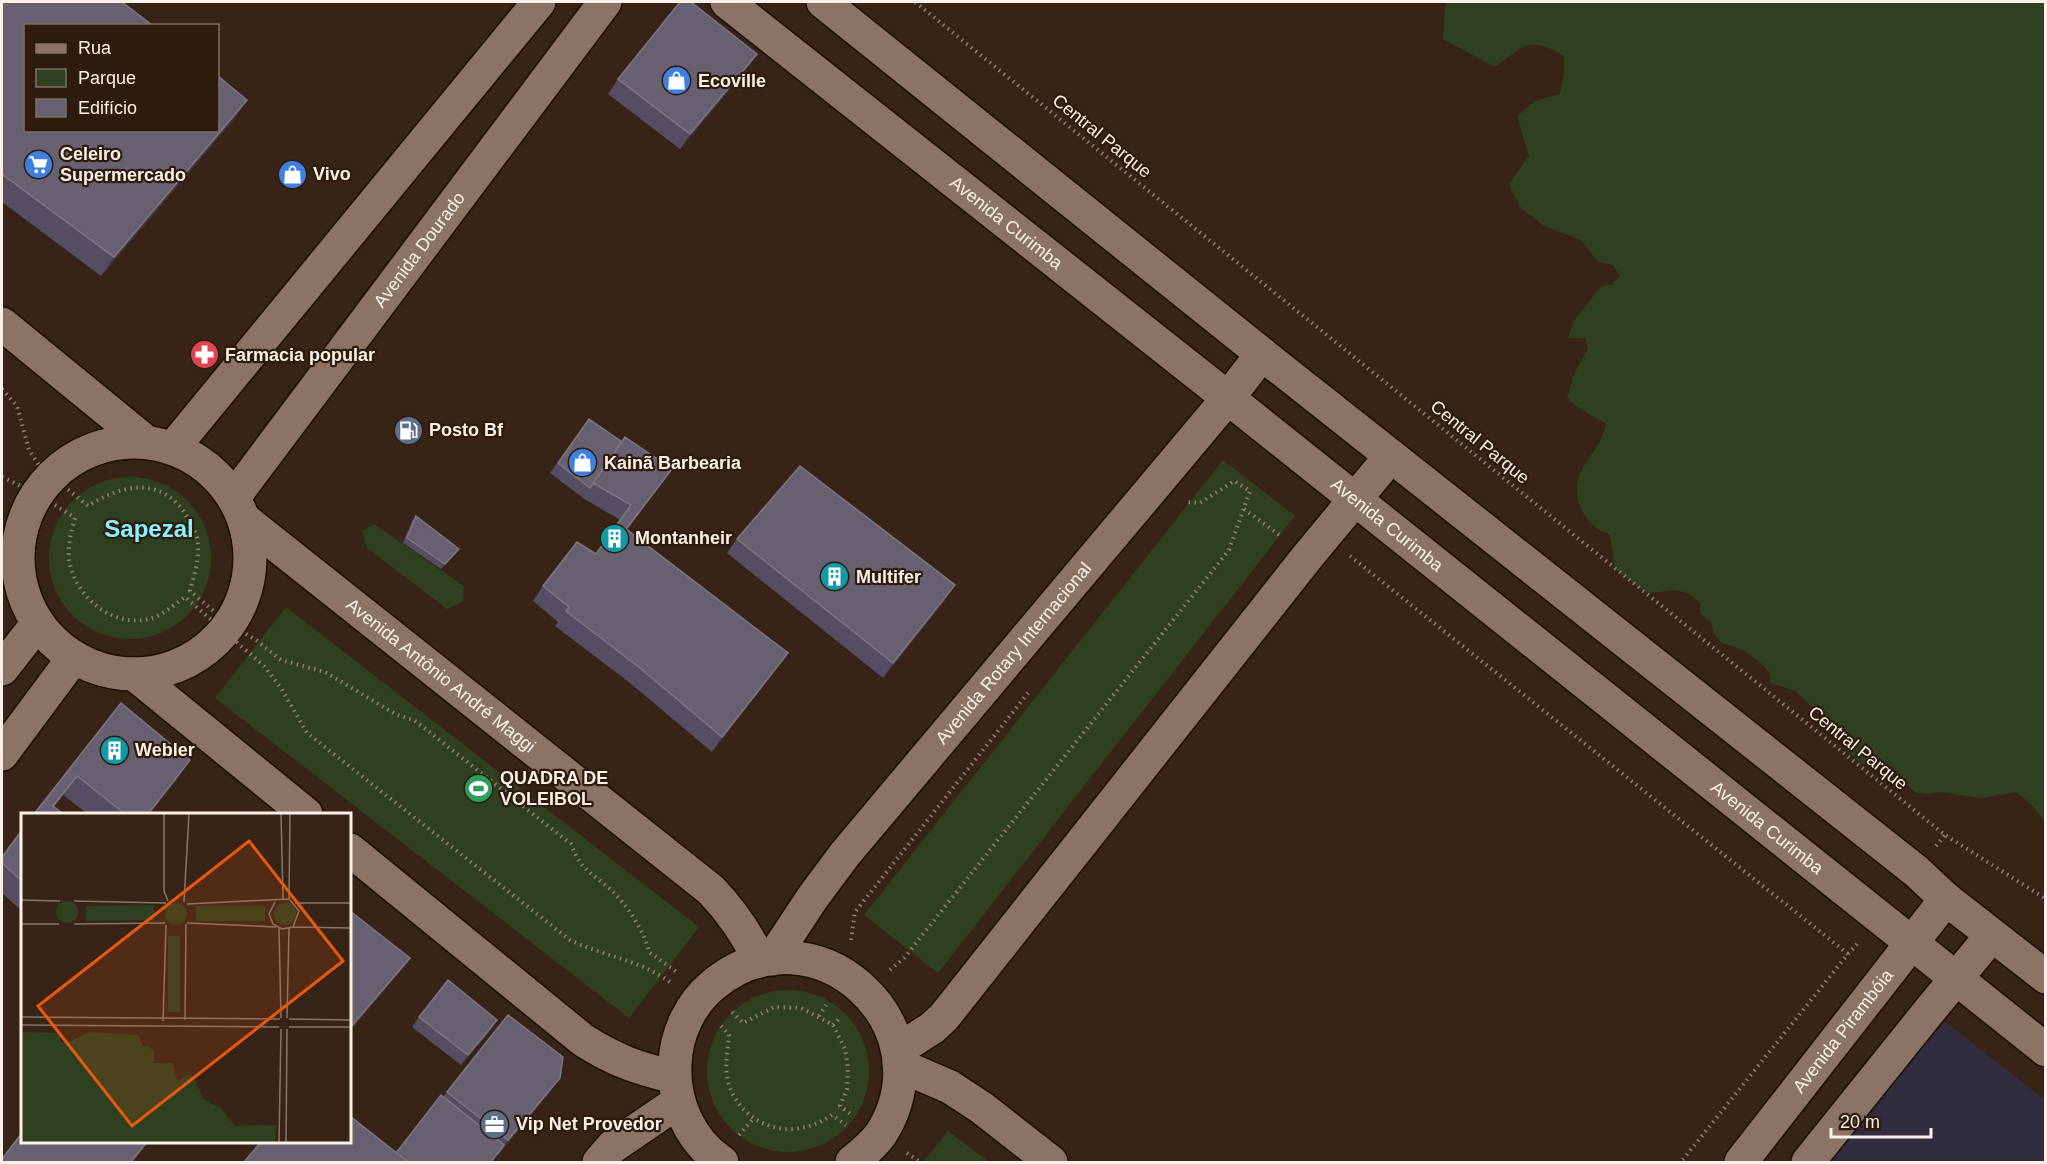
<svg xmlns="http://www.w3.org/2000/svg" width="2047" height="1164" font-family="Arial,sans-serif">
<style>
.medical{fill:#322d3e}
.green{fill:#2f4021}
.lines{fill:none;stroke-linecap:round;stroke-linejoin:round}
.minor-casing{stroke:#1e0d02;stroke-width:36}
.path{stroke:#907f74;stroke-width:4;stroke-dasharray:1.5 4.5;stroke-linecap:butt}
.minor{stroke:#8b7465;stroke-width:33}
.wall{fill:#554e62}
.shaded-wall{fill:#41363e}
.building{fill:#676070;stroke:#7e7683;stroke-width:1.5}
.labels{text-anchor:middle;stroke-width:4.5;stroke-linejoin:round;paint-order:stroke}
.poi-label{font-size:18px;font-weight:bold;fill:#fdf0e7;stroke:#2d1b0d;text-anchor:start}
.street-label{font-size:18px;fill:#fdf0e7;stroke:#2d1b0d}
.district-label{font-size:24px;font-weight:bold;fill:#88f3fe;stroke:#2d1b0d}
.inset-road{fill:none;stroke:#86766a;stroke-width:1.5}
.view{fill:#e8590c;fill-opacity:0.15;stroke:#e8590c;stroke-width:3}
.inset-edge{fill:none;stroke:#fdf0e7;stroke-width:3}
</style>
<rect width="100%" height="100%" fill="#372417"/>
<path class="medical" d="M1930 1010 2045 1100V1162H1816Z"/>
<g class="green">
<path d="M1447 2H2045V822L2031 804 2016 792 1981 798 1940 792 1928 794 1916 793 1901 780 1896 771 1881 761 1863 764 1850 754 1843 746 1836 732 1803 698 1795 691 1771 683 1770 673 1761 663 1743 650 1722 643 1714 634 1711 622 1700 613 1701 604 1688 593 1674 590 1649 593 1638 587 1615 569 1610 535C1595 529 1586 521 1580 506 1566 470 1600 456 1606 424L1580 409 1567 398 1575 372 1588 348 1585 338H1568L1574 321 1601 286 1611 285 1620 276 1613 265 1598 262 1581 240 1544 226 1521 208 1509 184 1529 156 1517 116 1535 101 1560 94 1564 73V56C1531 35 1523 46 1495 67L1443 39 1445 5Z"/>
<path d="M1223 460 1295 516 938 973 864 915Z"/>
<circle cx="130" cy="558" r="81"/>
<path d="M374 524 464 586 463 601 447 609 367 548 362 531Z"/>
<path d="M286 607 699 927 629 1018 215 698Z"/>
<circle cx="788" cy="1071" r="81"/>
<path d="M948 1131 989 1162H923Z"/>
</g>
<g class="lines">
<defs>
<g id="minor">
<path id="s1" d="M727 2 1228 398 2046 1050"/>
<path d="M823 2 1262 354 1916 871 1946 899 2046 977"/>
<path d="M2 324 145 441"/>
<circle cx="134" cy="558" r="116"/>
<path d="M173 448 539 2"/>
<path id="s2" d="M234 497 605 2"/>
<path id="s3" d="M245 520 711 890C732 912 747 934 760 961"/>
<path d="M2 669 38 623"/>
<path d="M134 674 306 814"/>
<path d="M2 754 74 657"/>
<path d="M350 850 583 1040C616 1061 637 1068 674 1077"/>
<path id="s4" d="M772 959 813 897 845 854 1228 398 1262 354"/>
<path d="M898 1050 932 1028 944 1017 1308 556 1391 456"/>
<path d="M899 1065 950 1087 982 1108 1051 1162"/>
<path d="M599 1162 612 1147 678 1102"/>
<path d="M722 1162C690 1141 673 1102 675 1064 676 1034 690 1004 713 985 813 902 950 1024 881 1134 873 1145 862 1154 852 1162"/>
<path id="s5" d="M1741 1162 1946 899"/>
<path d="M1808 1162 1930 1010 1992 935"/>
</g>
</defs>
<use href="#minor" class="minor-casing"/>
<g class="path">
<path d="M915 2 1945 835 2046 899"/>
<path d="M2 389 17 406 29 450 48 479 60 483 88 506C122 484 161 476 186 515 191 524 198 534 198 545 199 560 194 576 190 591L229 624 256 640 281 660 325 672 397 715 414 720 571 844C581 871 591 872 610 889 626 903 645 932 649 952L678 973"/>
<path d="M2 477 38 494 75 518C71 532 68 544 69 559 74 596 112 628 149 619 162 616 175 604 185 597L264 666 281 688 307 733 570 940C603 956 640 960 670 982"/>
<path d="M1244 509 1282 537"/>
<path d="M1350 556 1848 954 1681 1162"/>
<path d="M1936 846 1945 835"/>
<path d="M851 940 855 912 1028 693"/>
<path d="M1848 954 1858 943"/>
<path d="M890 970 904 958 1229 550 1250 491 1234 481 1200 503 1186 502"/>
<path d="M732 1012 743 1023 774 1007 801 1008 833 1025 845 1049 848 1068 847 1089 840 1106 852 1115"/>
<path d="M819 1016 826 1005"/>
<path d="M833 1025 841 1017"/>
<path d="M721 1026 729 1035C728 1048 725 1063 727 1076 732 1108 762 1131 793 1129 808 1128 820 1123 832 1115L846 1125"/>
<path d="M739 1135 754 1118"/>
<path d="M907 1153 920 1162"/>
</g>
<use href="#minor" class="minor"/>
</g>
<g class="wall">
<path d="M2 2 247 100 234 119 101 276 2 202Z"/>
<path d="M747 68 680 149 608 94 618 79Z"/>
<path d="M589 419 622 442 672 469 627 530 788 653 777 668 712 752 630 683 555 626 558 622 533 601 543 586 596 554 620 520 583 498 585 495 583 498 550 473Z"/>
<path d="M416 516 459 549 441 569 403 543 412 521Z"/>
<path d="M737 539 945 600 883 678 727 553Z"/>
<path d="M121 703 177 779 149 814H88L63 795 54 807 34 814Z"/>
<path d="M22 830V911L2 893V857Z"/>
<path d="M419 1017 497 1020 490 1031 461 1065 412 1027Z"/>
<path d="M447 1092 549 1093 498 1155 396 1153Z"/>
</g>
<g class="shaded-wall">
<path d="M757 54 747 68 680 149 690 134Z"/>
<path d="M247 100 234 119 101 276 114 257Z"/>
<path d="M955 585 945 600 883 678 893 663Z"/>
<path d="M788 653 777 668 712 752 722 737Z"/>
<path d="M190 760 177 779 149 814H148Z"/>
<path d="M77 776 63 795 47 814Z"/>
<path d="M410 958 399 973 350 1031V1028Z"/>
<path d="M497 1020 490 1031 461 1065 468 1055Z"/>
<path d="M560 1078 549 1093 498 1155 508 1140Z"/>
<path d="M147 1142H149L132 1162H131Z"/>
</g>
<g class="building">
<path d="M2 2H122L153 26H26V130H218V76L247 100 114 257 2 174Z"/>
<path d="M680 2H691L757 54 690 134 618 79Z"/>
<path d="M589 419 622 442 590 488 558 463Z"/>
<path d="M625 437 672 469 626 529 788 653 722 737 640 668 566 611 569 607 543 586 577 542 596 554 631 505 593 483Z"/>
<path d="M800 466 955 585 893 663 737 539Z"/>
<path d="M416 516 459 549 445 564 407 538Z"/>
<path d="M121 703 190 760 148 814H125L77 776 53 806 63 814H34Z"/>
<path d="M22 830V881L2 863V857Z"/>
<path d="M350 911 410 958 350 1028Z"/>
<path d="M448 980 497 1020 468 1055 419 1017Z"/>
<path d="M508 1015 563 1057 560 1078 508 1140 447 1092Z"/>
<path d="M441 1095 504 1145 491 1162H408L396 1153Z"/>
<path d="M350 1116 408 1162H244L261 1142H350Z"/>
<path d="M22 1133V1142H147L131 1162H2V1159Z"/>
</g>
<defs>
<symbol id="shop-disc" viewBox="-11 -11 22 22"><circle r="9.5" fill="#3f7fe0" stroke="#2d1b0d"/><path d="M-5-2.5h2.3a2.7 3.5 0 0 1 5.4 0H5L5.5 6h-11ZM-1.5-2.5h3a1.5 2.3 0 0 0-3 0Z" fill="#fff"/></symbol>
<symbol id="supermarket-disc" viewBox="-11 -11 22 22"><circle r="9.5" fill="#3f7fe0" stroke="#2d1b0d"/><path d="M-6-5.5h2.5l.6 2H6L4.5 2H-2.5L-4.4-4H-6ZM-1.5 3.2a1.3 1.3 0 1 0 .1 0ZM3 3.2a1.3 1.3 0 1 0 .1 0Z" fill="#fff"/></symbol>
<symbol id="pharmacy-disc" viewBox="-11 -11 22 22"><circle r="9.5" fill="#e0444e" stroke="#2d1b0d"/><path d="M-2-6h4v4h4v4h-4v4h-4v-4h-4v-4h4Z" fill="#fff"/></symbol>
<symbol id="fuel-disc" viewBox="-11 -11 22 22"><circle r="9.5" fill="#5c6f8a" stroke="#2d1b0d"/><path d="M-5.5-6h7V0h2V4h1.3V-2.5L3-4.5l.8-.8L6-3V5H2.5V1h-1V6h-7ZM-4.2-4.7v3.2H.2V-4.7Z" fill="#fff"/></symbol>
<symbol id="building-disc" viewBox="-11 -11 22 22"><circle r="9.5" fill="#0f9aa8" stroke="#2d1b0d"/><path d="M-4-6H4V6H1V3H-1V6H-4ZM-2.5-4.3h1.7v1.8h-1.7ZM.8-4.3h1.7v1.8H.8ZM-2.5-1h1.7V.8h-1.7ZM.8-1h1.7V.8H.8Z" fill="#fff"/></symbol>
<symbol id="stadium-disc" viewBox="-11 -11 22 22"><circle r="9.5" fill="#2e9e5b" stroke="#2d1b0d"/><path d="M0-5a6.5 5 0 1 0 0 10a6.5 5 0 1 0 0-10ZM-3.5-1.8h7v3.6h-7Z" fill="#fff"/></symbol>
<symbol id="office-disc" viewBox="-11 -11 22 22"><circle r="9.5" fill="#5c6f8a" stroke="#2d1b0d"/><path d="M-6-3h4V-5.5h4V-3h4V5H-6ZM-1-4.5V-3h2v-1.5ZM-6 0V1H6V0Z" fill="#fff"/></symbol>
</defs>
<g fill-rule="evenodd">
<use href="#shop-disc" x="660" y="64" width="33" height="33"/>
<use href="#supermarket-disc" x="22" y="148" width="33" height="33"/>
<use href="#shop-disc" x="276" y="158" width="33" height="33"/>
<use href="#pharmacy-disc" x="188" y="338" width="33" height="33"/>
<use href="#fuel-disc" x="392" y="414" width="33" height="33"/>
<use href="#shop-disc" x="566" y="446" width="33" height="33"/>
<use href="#building-disc" x="598" y="522" width="33" height="33"/>
<use href="#building-disc" x="818" y="560" width="33" height="33"/>
<use href="#building-disc" x="98" y="734" width="33" height="33"/>
<use href="#stadium-disc" x="462" y="772" width="33" height="33"/>
<use href="#office-disc" x="478" y="1108" width="33" height="33"/>
</g>
<g class="labels">
<g class="poi-label">
<text x="698" y="87">Ecoville</text>
<text x="60" y="160">Celeiro<tspan x="60" dy="21">Supermercado</tspan></text>
<text x="313" y="180">Vivo</text>
<text x="225" y="361">Farmacia popular</text>
<text x="429" y="436">Posto Bf</text>
<text x="604" y="469">Kainã Barbearia</text>
<text x="635" y="544">Montanheir</text>
<text x="856" y="583">Multifer</text>
<text x="135" y="756">Webler</text>
<text x="500" y="784">QUADRA DE<tspan x="500" dy="21">VOLEIBOL</tspan></text>
<text x="516" y="1130">Vip Net Provedor</text>
</g>
<g class="street-label">
<text transform="translate(1102 136) rotate(39)" y="6">Central Parque</text>
<text dy="6" stroke="none"><textPath href="#s1" startOffset="356">Avenida Curimba</textPath></text>
<text dy="6" stroke="none"><textPath href="#s2" startOffset="309">Avenida Dourado</textPath></text>
<text transform="translate(1480 442) rotate(39)" y="6">Central Parque</text>
<text dy="6" stroke="none"><textPath href="#s1" startOffset="842">Avenida Curimba</textPath></text>
<text dy="6" stroke="none"><textPath href="#s4" startOffset="390">Avenida Rotary Internacional</textPath></text>
<text dy="6" stroke="none"><textPath href="#s3" startOffset="250">Avenida Antônio André Maggi</textPath></text>
<text transform="translate(1858 748) rotate(39)" y="6">Central Parque</text>
<text dy="6" stroke="none"><textPath href="#s1" startOffset="1328">Avenida Curimba</textPath></text>
<text dy="6" stroke="none"><textPath href="#s5" startOffset="166">Avenida Pirambóia</textPath></text>
</g>
<g class="district-label">
<text x="149" y="537">Sapezal</text>
</g>
</g>
<g transform="translate(21 813)">
<rect width="330" height="330" fill="#372417"/>
<path d="M35 99a11 11 0 1 1 22 0a11 11 0 1 1-22 0ZM253 101a11 11 0 1 1 22 0a11 11 0 1 1-22 0ZM144 101a11 11 0 1 1 22 0a11 11 0 1 1-22 0ZM133 92V107L65 108V93ZM175 93H244V108H175ZM147 123H159V199H147ZM0 219 40 220 39 229 50 228 68 219 117 222 122 233H128L133 239V250H152L156 268 170 260 183 286 201 296 214 313 255 312 254 329H0Z" fill="#2f4021"/>
<path class="inset-road" d="M143 1V78L147 88M260 1 262 86M268 86 269 1M0 87 39 88M53 88 145 90M163 89 168 1M274 90H330M166 91 268 86 278 98 272 114 261 116 252 111 248 101 254 89M166 110 255 114M0 111H38M53 111 144 110M272 114 330 115M258 115 260 205M0 204 259 206M266 205 268 115M268 206 330 207M164 207 165 111M142 208 145 112M0 212 258 214M268 214H330M258 329 260 216M265 329 266 216"/>
<path class="view" d="M228 28 322 148 111 313 17 193Z"/>
<rect width="330" height="330" class="inset-edge"/>
</g>
<rect width="2047" height="1164" fill="none" stroke="#fdf0e7" stroke-width="6"/>
<rect x="24" y="24" width="195" height="108" fill="#2d1b0d" stroke="#807064" stroke-width="1.5"/>
<rect x="36" y="44" width="30" height="9" fill="#8b7465" stroke="#807064" stroke-width="1.5"/>
<text x="78" y="54" font-size="18" fill="#fdf0e7">Rua</text>
<rect x="36" y="69" width="30" height="18" fill="#2f4021" stroke="#807064" stroke-width="1.5"/>
<text x="78" y="84" font-size="18" fill="#fdf0e7">Parque</text>
<rect x="36" y="99" width="30" height="18" fill="#676070" stroke="#807064" stroke-width="1.5"/>
<text x="78" y="114" font-size="18" fill="#fdf0e7">Edifício</text>
<path d="M1831 1128v9h100v-9" fill="none" stroke="#fdf0e7" stroke-width="3"/>
<text x="1840" y="1128" font-size="18" fill="#fdf0e7" stroke="#2d1b0d" stroke-width="4.5" paint-order="stroke">20 m</text>
</svg>
